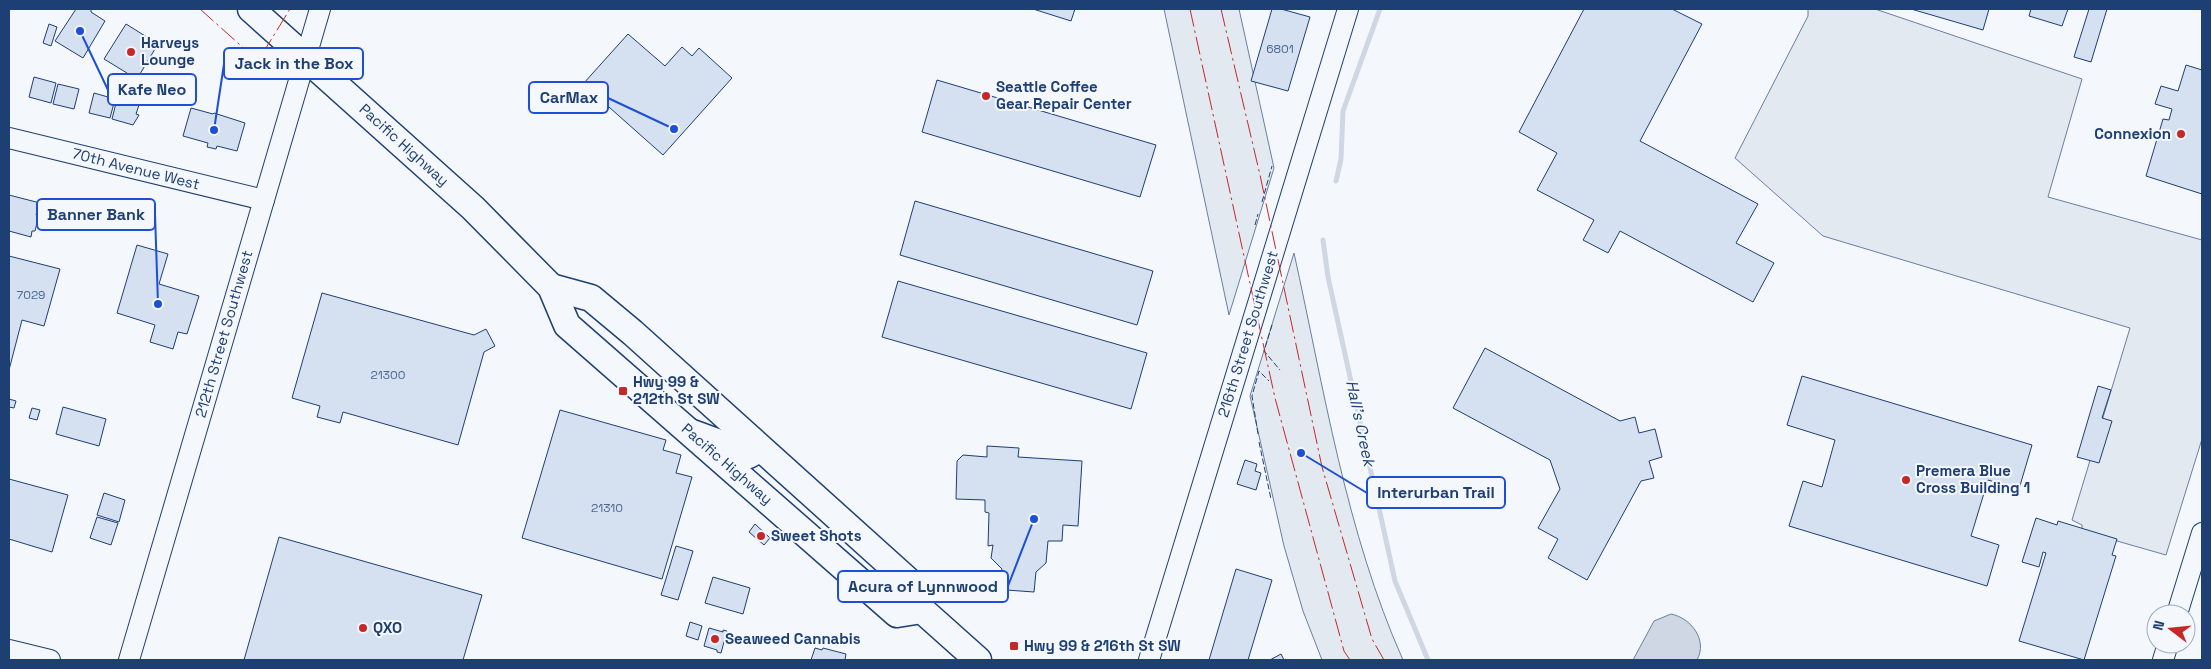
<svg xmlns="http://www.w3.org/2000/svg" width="2211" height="669" font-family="'Space Grotesk',sans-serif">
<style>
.green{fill:#e3e9f0;stroke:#687fa3}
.water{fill:#cfd7e4;stroke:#687fa3}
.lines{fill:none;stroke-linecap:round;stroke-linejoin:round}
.stream{stroke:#cfd7e4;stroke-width:5}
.building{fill:#d5e0f0;stroke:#1d3f73}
.secondary-casing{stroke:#1d3f73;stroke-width:22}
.primary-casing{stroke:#1d3f73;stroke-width:25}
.highway-casing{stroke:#1d3f73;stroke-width:29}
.secondary{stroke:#f4f7fb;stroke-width:20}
.primary{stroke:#f4f7fb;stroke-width:22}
.highway{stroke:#f4f7fb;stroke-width:26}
.fence{stroke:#1d3f73;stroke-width:1;stroke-dasharray:6 2.5;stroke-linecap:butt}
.power{stroke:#c62828;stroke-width:1;stroke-dasharray:18 4 2.5 4;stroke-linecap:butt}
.poi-dot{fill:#c62828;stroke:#f4f7fb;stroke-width:2}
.labels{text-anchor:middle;stroke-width:4;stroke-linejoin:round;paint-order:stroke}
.number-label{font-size:12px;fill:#4b6792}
.poi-label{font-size:15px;font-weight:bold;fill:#1d3f73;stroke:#f4f7fb;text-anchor:start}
.street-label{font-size:15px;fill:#1d3f73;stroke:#f4f7fb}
.water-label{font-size:16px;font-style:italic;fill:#1d3f73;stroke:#f4f7fb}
.leader{fill:none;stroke:#1d4ed8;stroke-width:2}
.callout-dot{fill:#1d4ed8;stroke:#f4f7fb;stroke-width:2}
.callout{fill:#f4f7fb;stroke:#1d4ed8;stroke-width:2}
.callout-label{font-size:16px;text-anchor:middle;font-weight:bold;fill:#1d3f73}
</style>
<rect width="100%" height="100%" fill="#f4f7fb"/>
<g class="green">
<path d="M1164 9H1239L1274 168 1229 315Z"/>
<path d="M1808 9H1875L2082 79 2048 197 2202 240V439L2166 555 2082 531V525L2072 520 2130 328 1823 236 1735 158 1808 16Z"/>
<path d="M1294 253C1324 389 1346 532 1403 660H1322L1303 611 1284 546 1250 396Z"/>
</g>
<path class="water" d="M1671 614C1691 618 1708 640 1697 660H1633L1654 621Z"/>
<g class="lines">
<g class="stream">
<path d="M1336 181 1341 159 1343 111 1380 9"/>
<path d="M1323 240 1328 277 1395 581 1428 660"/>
</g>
</g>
<g class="building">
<path d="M76 9H91V12L105 21 83 58 55 41Z"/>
<path d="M1033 9H1075L1071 21Z"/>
<path d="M1272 9H1281L1310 17 1288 91 1251 81Z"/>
<path d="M1584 9H1672L1702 24 1640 141 1758 204 1736 243 1774 263 1753 302 1620 231 1608 253 1583 240 1594 220 1537 190 1557 153 1519 132Z"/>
<path d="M1911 9H1989L1983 30Z"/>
<path d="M2031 9H2068L2062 26 2029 16Z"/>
<path d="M2089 9H2107L2091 62 2074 57Z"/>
<path d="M49 24 57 27 51 46 43 43Z"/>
<path d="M126 24 158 44 137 79 131 76 130 78 126 75 127 73 104 59Z"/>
<path d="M628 34 665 66 682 47 692 56 699 48 732 78 663 155 583 84Z"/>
<path d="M2186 65 2202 70V194L2146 176 2163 119 2169 120 2172 109 2155 104 2161 86 2178 91Z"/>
<path d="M34 77 56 83 51 103 29 97Z"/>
<path d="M937 80 1156 145 1140 197 922 132Z"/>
<path d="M58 84 79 89 74 109 53 104Z"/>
<path d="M94 93 115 99 110 118 89 113Z"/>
<path d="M117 99 139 105 136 114 139 115 133 125 112 119Z"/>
<path d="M191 108 213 114 214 113 245 123 237 151 217 146 216 149 207 147 208 143 183 136Z"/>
<path d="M9 195 40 203 39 205 42 206 41 209 38 208 36 215H39L35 231H32L31 237 9 231Z"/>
<path d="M915 201 1153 271 1137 325 900 255Z"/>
<path d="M137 245 168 254 159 284 199 296 187 334 178 332 173 349 150 342 155 325 117 313Z"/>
<path d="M9 256 60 269 44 326 22 320 9 370Z"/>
<path d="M898 281 1147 353 1131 409 882 337Z"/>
<path d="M322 293 474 335 486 329 495 346 484 352 458 445 343 412 340 423 317 417 320 406 292 398Z"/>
<path d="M1485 348 1620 421 1635 417 1639 433 1655 429 1662 457 1649 461 1654 478 1641 481 1587 580 1548 558 1558 539 1538 528 1560 489 1550 460 1453 408Z"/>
<path d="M1802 376 2032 445 2019 489 1988 480 1971 536 1999 545 1987 586 1789 526 1803 481 1822 487 1835 440 1787 425Z"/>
<path d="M2098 386 2111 390 2102 418 2112 421 2099 463 2077 457Z"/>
<path d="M9 399 16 401 14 408 9 407Z"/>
<path d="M63 407 106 419 99 446 56 434Z"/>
<path d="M32 408 40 410 37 420 29 418Z"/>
<path d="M560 410 666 440 663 450 681 455 676 473 692 477 662 579 522 538Z"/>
<path d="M987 446 1019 448 1018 457 1082 461 1078 526 1063 525 1062 541H1048L1046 563 1036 572 1034 592 1006 590 999 582 1002 569 991 558 993 545 988 546 989 513 985 512V500L956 499 957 461 963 455 987 457Z"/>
<path d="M1245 460 1257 464 1255 471 1261 473 1256 490 1237 484Z"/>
<path d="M9 479 68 495 52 552 9 539Z"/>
<path d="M104 493 125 500 119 522 97 515Z"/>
<path d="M97 517 118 523 111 545 90 538Z"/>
<path d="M2036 518 2057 525 2058 521 2117 539 2112 555 2116 556 2084 660 2019 641 2046 553 2043 552 2039 567 2022 562Z"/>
<path d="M755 524 770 538 764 545 749 532Z"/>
<path d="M279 537 482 595 463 660H244Z"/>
<path d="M676 546 693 551 678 600 661 595Z"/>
<path d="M1236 569 1272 580 1248 660H1209Z"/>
<path d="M713 577 750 588 743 614 705 603Z"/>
<path d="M690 622 702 626 698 640 686 636Z"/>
<path d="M709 628 723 632V630L727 631 721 653 717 652V650L704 646Z"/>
<path d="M815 648 822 650 823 648 846 654 845 660H811Z"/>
<path d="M1281 654 1284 660H1270Z"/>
</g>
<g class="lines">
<defs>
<g id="secondary">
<path d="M9 138 264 200"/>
<path d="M2177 614 2202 533"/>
<path d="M9 650 50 660"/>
<path d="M129 660 320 9"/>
<path d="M1149 660 1348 9"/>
<path d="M2163 660 2168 644"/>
</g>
<path id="primary" d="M690 430 731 445 749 457 762 450"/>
<g id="highway">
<path d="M251 9 473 208 551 287 567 325 897 614 922 610"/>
<path d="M551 287 591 298 633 333 915 587 922 610 978 660"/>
</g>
</defs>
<use href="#secondary" class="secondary-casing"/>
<use href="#primary" class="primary-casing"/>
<use href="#highway" class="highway-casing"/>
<use href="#secondary" class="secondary"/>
<use href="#primary" class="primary"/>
<use href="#highway" class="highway"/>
<g class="fence">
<path d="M1262 202 1272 166"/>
<path d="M1255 225 1258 214"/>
<path d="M1272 325 1264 351 1280 370"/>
<path d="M1258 434 1252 396 1259 371 1269 381"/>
<path d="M1259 442 1271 499"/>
</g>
<g class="power">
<path d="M200 9 258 61 290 9"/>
<path d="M1190 9 1275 398 1344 651 1350 660"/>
<path d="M1221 9 1260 175 1322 467 1372 639 1384 660"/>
</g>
</g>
<g class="poi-dot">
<circle cx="131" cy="52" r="5"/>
<circle cx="986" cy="96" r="5"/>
<circle cx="2181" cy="134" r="5"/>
<rect x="618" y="386" width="10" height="10" rx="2.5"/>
<circle cx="1906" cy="480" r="5"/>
<circle cx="761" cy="536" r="5"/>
<circle cx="363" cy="628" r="5"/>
<circle cx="715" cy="639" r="5"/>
<rect x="1009" y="641" width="10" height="10" rx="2.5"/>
</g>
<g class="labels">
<g class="number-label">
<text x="1280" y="53">6801</text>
<text x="31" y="299">7029</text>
<text x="388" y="379">21300</text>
<text x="607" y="512">21310</text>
</g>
<g class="poi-label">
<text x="141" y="48">Harveys<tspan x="141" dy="17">Lounge</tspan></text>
<text x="996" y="92">Seattle Coffee<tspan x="996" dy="17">Gear Repair Center</tspan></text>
<text x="2171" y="139" text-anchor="end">Connexion</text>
<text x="633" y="387">Hwy 99 &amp;<tspan x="633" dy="17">212th St SW</tspan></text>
<text x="1916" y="476">Premera Blue<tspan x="1916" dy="17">Cross Building 1</tspan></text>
<text x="771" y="541">Sweet Shots</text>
<text x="373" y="633">QXO</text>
<text x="725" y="644">Seaweed Cannabis</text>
<text x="1024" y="651">Hwy 99 &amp; 216th St SW</text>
</g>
<g class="street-label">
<text transform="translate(404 145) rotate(42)" y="5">Pacific Highway</text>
<text transform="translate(136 169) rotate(14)" y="5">70th Avenue West</text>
<text transform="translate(224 334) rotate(-74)" y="5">212th Street Southwest</text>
<text transform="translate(1248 334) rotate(-73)" y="5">216th Street Southwest</text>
<text transform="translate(727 464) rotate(41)" y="5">Pacific Highway</text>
</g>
<g class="water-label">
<text transform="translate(1361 423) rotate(78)" y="6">Hall's Creek</text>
</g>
</g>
<path class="leader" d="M214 130L224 64M80 31L108 90M674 129L608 98M158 304L155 214M1301 453L1367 493M1034 519L1008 586"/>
<g class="callout-dot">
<circle cx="214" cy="130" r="5"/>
<circle cx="80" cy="31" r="5"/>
<circle cx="674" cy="129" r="5"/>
<circle cx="158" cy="304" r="5"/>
<circle cx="1301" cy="453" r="5"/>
<circle cx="1034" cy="519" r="5"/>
</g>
<g class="callout">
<rect x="224" y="48" width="139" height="31" rx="5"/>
<rect x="108" y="74" width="88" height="31" rx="5"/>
<rect x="529" y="82" width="79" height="31" rx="5"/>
<rect x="37" y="199" width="118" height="31" rx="5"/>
<rect x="1367" y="477" width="138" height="31" rx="5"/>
<rect x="838" y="571" width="170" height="31" rx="5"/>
</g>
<g class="callout-label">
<text x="294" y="69">Jack in the Box</text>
<text x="152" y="95">Kafe Neo</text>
<text x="569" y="103">CarMax</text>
<text x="96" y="220">Banner Bank</text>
<text x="1436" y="498">Interurban Trail</text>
<text x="923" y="592">Acura of Lynnwood</text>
</g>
<rect width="2211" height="669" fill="none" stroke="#1d3f73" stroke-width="20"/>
<g transform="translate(2171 629) rotate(286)"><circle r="24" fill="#f4f7fb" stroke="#9eadc5"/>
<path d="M0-4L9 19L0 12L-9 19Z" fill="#c62828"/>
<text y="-8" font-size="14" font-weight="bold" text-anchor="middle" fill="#1d3f73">N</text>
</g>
</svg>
